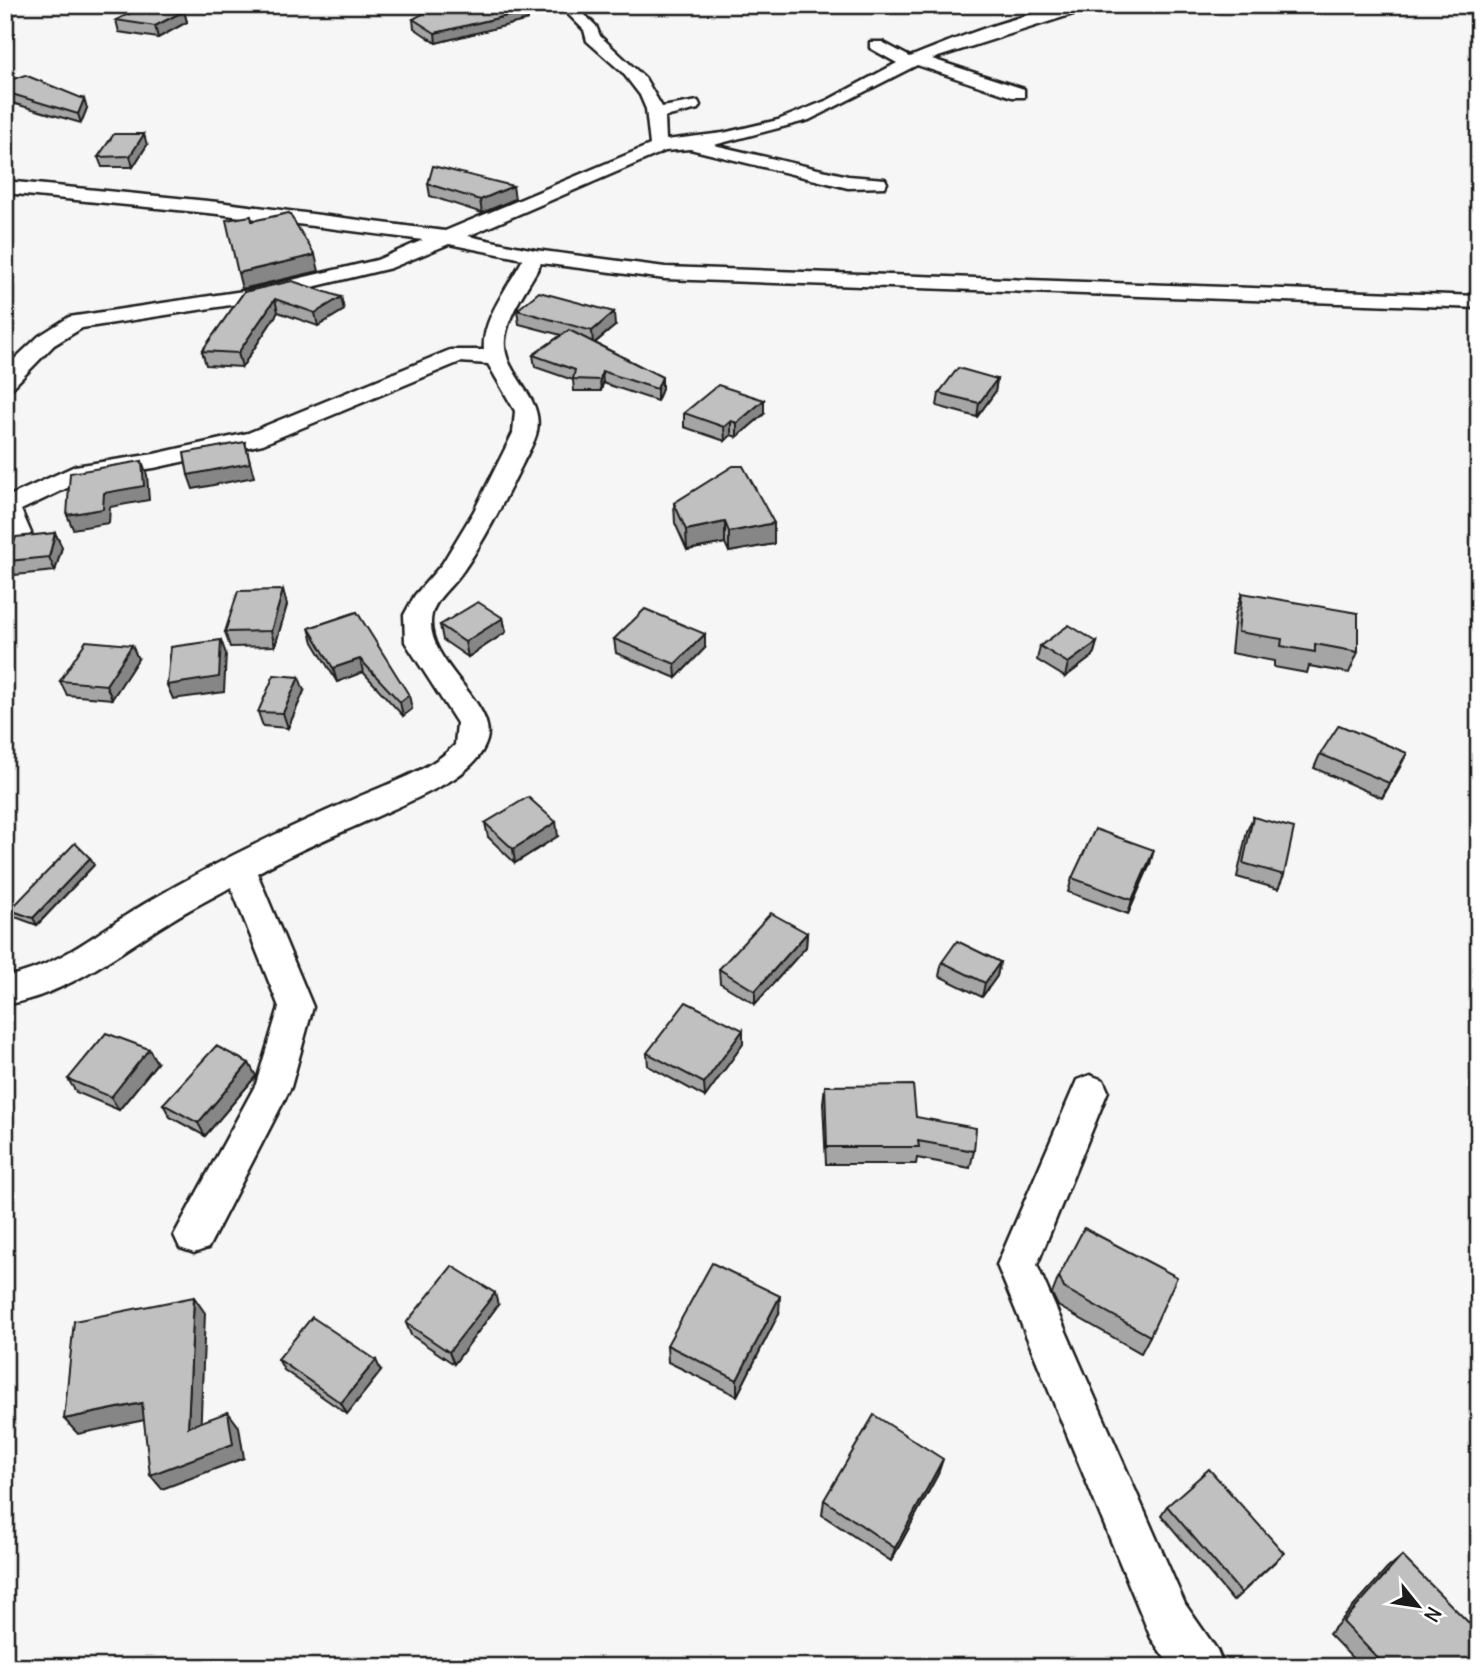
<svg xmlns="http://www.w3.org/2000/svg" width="1484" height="1672" font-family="Delius,sans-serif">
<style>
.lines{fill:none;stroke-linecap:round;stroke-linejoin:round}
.minor-casing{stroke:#1c1c1c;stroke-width:5}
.minor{fill:#fff;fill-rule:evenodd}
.wall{fill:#a5a5a5;stroke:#1c1c1c;stroke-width:2}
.shaded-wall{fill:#868686;stroke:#1c1c1c;stroke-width:2}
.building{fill:#c0c0c0;stroke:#1c1c1c;stroke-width:2}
</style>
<rect width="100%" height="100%" fill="#f6f6f6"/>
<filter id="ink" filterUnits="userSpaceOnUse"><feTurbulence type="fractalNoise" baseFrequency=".0143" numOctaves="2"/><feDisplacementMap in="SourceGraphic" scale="14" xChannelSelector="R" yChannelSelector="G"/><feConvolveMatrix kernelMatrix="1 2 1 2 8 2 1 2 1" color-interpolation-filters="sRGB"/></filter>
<g filter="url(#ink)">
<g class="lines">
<defs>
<g id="minor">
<path d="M559 5H575L596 26 600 36 645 78 662 107 698 101 700 105 698 109 665 117 666 140 723 133 778 120 828 100 897 63 870 48V42H882L910 57C969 33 1037 5 1101 5L932 59 1024 89V97H1012L917 65 809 120 714 145 848 176 885 179 887 183 885 187 848 188 690 149 665 151 468 236 535 250 665 267 1479 296V308L665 279 541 263C529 286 508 313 505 339 501 374 544 395 537 431 535 442 527 454 522 465 504 501 486 538 463 571 454 585 436 597 432 614 421 660 497 702 487 740 482 758 464 773 448 782 387 816 319 838 257 873L313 1007 291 1087 208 1248 194 1253 180 1248 174 1235 256 1084 279 1007 231 887C210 899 189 909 169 922 114 955 71 993 5 1005V977C59 967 100 930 146 903 214 863 284 829 356 798 389 783 428 772 455 745L457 723 405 642 404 615 415 595 442 564 474 511 513 433 515 411 488 364 460 362 263 444 154 468 90 477 21 510 31 533 27 538 5 547V498L75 466 154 454 248 433 450 350H484C481 320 509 286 523 259L449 244 391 268 250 302 82 328 54 345 13 387 5 389V368L39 336 69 317 250 290 377 260 423 240 218 214 5 193V181L218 202 445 231 650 145 646 109 640 95 623 73 587 41 584 30Z"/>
<path d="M1090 1075 1103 1080 1108 1091 1037 1265 1185 1604 1217 1650 1224 1667H1171L1151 1638 997 1265 1077 1080Z"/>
</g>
</defs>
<use href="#minor" class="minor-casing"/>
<use href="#minor" class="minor"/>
</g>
<g class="wall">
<path d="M184 11 187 22 158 38 119 32 116 20Z"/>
<path d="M413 19 528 20 436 43 414 28Z"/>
<path d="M5 82 87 108 81 123 5 101Z"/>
<path d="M147 145 133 167H102L98 157Z"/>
<path d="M428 184 515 199 482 213 430 196Z"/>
<path d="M244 292 341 297 344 310 318 326 278 312 242 367 206 365 202 351Z"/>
<path d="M517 310 615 326 595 343 662 377V389L657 401 603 383 601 391H574L573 380 535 367 533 355 561 335 519 324Z"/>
<path d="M997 379 995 392 977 417 937 406 939 393Z"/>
<path d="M684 413 764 414 737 437 731 435 725 441 684 427Z"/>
<path d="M674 503 774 523V544L729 552 725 543 687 550 675 523Z"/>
<path d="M55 533 62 547 55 571 15 575 8 561Z"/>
<path d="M283 590 287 605 275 646 230 647 225 632Z"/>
<path d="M1242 593 1358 652 1349 673 1309 666 1307 673 1274 667V661L1231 653 1235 614Z"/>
<path d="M357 612 412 709 403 716 363 672 337 682 313 642 309 628Z"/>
<path d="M503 618 506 632 468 657 443 640 440 625Z"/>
<path d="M614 639 705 648 676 678 616 653Z"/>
<path d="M1097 642 1093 656 1065 677 1037 660 1040 646Z"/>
<path d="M138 659 112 699 67 695 60 681Z"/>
<path d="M304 691 288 728 263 726 258 712Z"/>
<path d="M1479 712V724L1474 722Z"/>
<path d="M1320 754 1400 767 1382 798 1314 768Z"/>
<path d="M1253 817 1284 875 1278 889 1237 877 1247 831Z"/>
<path d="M485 823 558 836 515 863 488 837Z"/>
<path d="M1150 864 1128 914 1068 892 1072 878Z"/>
<path d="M94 865 37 925 15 917 10 910Z"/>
<path d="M807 933 806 947 755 1004 720 983 719 969Z"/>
<path d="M942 962H1000L997 976 982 997 939 976Z"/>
<path d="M743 1030V1044L705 1097 648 1066 647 1053Z"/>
<path d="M157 1063 119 1110 76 1092 68 1079Z"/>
<path d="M256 1076 205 1136 170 1117 163 1104Z"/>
<path d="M825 1086 916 1117 974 1151 970 1168 917 1158 916 1164H826L823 1103Z"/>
<path d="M1059 1276 1150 1336 1141 1353 1058 1306 1052 1294Z"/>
<path d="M498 1305 454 1364 411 1335 406 1323Z"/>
<path d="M779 1313 737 1396 668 1362 667 1345Z"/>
<path d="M278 1359 381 1371 347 1414 284 1370Z"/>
<path d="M938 1474 891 1561 822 1515 824 1500Z"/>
<path d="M1167 1506 1275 1562 1233 1601 1161 1515Z"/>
<path d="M1402 1556 1479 1667H1361L1329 1634 1387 1569Z"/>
</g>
<g class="shaded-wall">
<path d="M184 11 187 22 158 38 155 26Z"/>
<path d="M527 11 528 20 436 43 435 33Z"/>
<path d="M84 99 87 108 81 123 78 114Z"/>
<path d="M144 134 147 145 133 167 130 156Z"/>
<path d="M513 186 515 199 482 213 480 200Z"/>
<path d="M315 255 319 271 242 289 238 273Z"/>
<path d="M341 297 344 310 318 326 315 313Z"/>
<path d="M275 299 278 312 242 367 238 353Z"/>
<path d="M614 312 615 326 593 344 592 331Z"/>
<path d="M602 371 603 383 601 391 600 380Z"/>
<path d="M662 377V389L657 401V389Z"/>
<path d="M997 379 995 392 977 417 979 403Z"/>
<path d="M764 400V414L737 437V423Z"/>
<path d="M731 421V435L725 441 724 427Z"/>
<path d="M245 442 254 477 193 489 188 475Z"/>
<path d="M142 461 147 475 149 500 110 507 109 523 73 529 67 515 104 493Z"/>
<path d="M725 522V543L687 550 686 530Z"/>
<path d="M774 523V544L729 552V532Z"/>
<path d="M55 533 62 547 55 571 49 557Z"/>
<path d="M283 590 287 605 275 646 271 631Z"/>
<path d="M503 618 506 632 468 657 465 642Z"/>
<path d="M705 634V648L676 678 675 664Z"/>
<path d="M221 640 226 654 224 692 173 699 167 685Z"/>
<path d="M1097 642 1093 656 1065 677 1068 663Z"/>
<path d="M132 645 138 659 112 699 106 685Z"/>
<path d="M360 659 363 672 337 682 333 668Z"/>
<path d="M299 677 304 691 288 728 283 713Z"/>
<path d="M409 695 412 709 403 716 400 702Z"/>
<path d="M1407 753 1400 767 1382 798 1389 783Z"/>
<path d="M556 822 558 836 515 863 513 849Z"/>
<path d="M1154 850 1150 864 1128 914 1132 900Z"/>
<path d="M90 858 94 865 37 925 33 918Z"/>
<path d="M807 933 806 947 755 1004V991Z"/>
<path d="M1000 962 997 976 982 997 985 983Z"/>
<path d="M743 1030V1044L705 1097 704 1083Z"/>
<path d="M149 1049 157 1063 119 1110 111 1097Z"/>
<path d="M249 1063 256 1076 205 1136 198 1123Z"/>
<path d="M495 1293 498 1305 454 1364 449 1352Z"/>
<path d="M780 1296 779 1313 737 1396V1380Z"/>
<path d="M194 1297 205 1313 200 1441 188 1427Z"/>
<path d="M376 1360 381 1371 347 1414 341 1403Z"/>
<path d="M142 1403 154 1418 78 1434 64 1419Z"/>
<path d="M228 1412 239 1427 244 1458 162 1489 150 1475Z"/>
<path d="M943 1459 938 1474 891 1561 895 1548Z"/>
</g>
<g class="building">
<path d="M147 5H182L184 11 155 26 116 20Z"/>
<path d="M439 5H497L527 11 435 33 413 19Z"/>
<path d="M25 75 84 99 78 114 5 92V82Z"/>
<path d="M114 134H144L130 156 98 157Z"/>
<path d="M433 166 513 186 480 200 428 184Z"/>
<path d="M289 213 315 255 238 273 226 220 251 216 252 221Z"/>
<path d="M292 281 341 297 315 313 275 299 238 353 202 351 244 292Z"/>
<path d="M539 292 614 312 592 331 517 310Z"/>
<path d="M569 330 662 377 657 389 602 371 600 380 573 379 575 370 533 355Z"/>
<path d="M958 368 997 379 979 403 939 393Z"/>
<path d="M718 385 764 400 737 423 731 421 724 427 684 413Z"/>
<path d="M245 442 250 463 188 475 184 453Z"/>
<path d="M142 461 144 486 104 493 103 509 67 515 70 473Z"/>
<path d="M733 466H743L774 523 729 532 725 522 686 530 674 503Z"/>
<path d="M55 533 49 557 8 561 16 537Z"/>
<path d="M283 590 271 631 225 632 238 591Z"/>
<path d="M1242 593 1358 613V652L1315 644V652L1281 646 1282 639 1238 632Z"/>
<path d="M478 602 503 618 465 642 440 625Z"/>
<path d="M645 609 705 634 675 664 614 639Z"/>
<path d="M357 612 409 695 400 702 360 659 333 668 309 628Z"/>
<path d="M1069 625 1097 642 1068 663 1040 646Z"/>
<path d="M221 640 219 677 167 685 171 647Z"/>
<path d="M86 641 132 645 106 685 60 681Z"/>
<path d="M274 675 299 677 283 713 258 712Z"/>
<path d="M1339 725 1407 753 1389 783 1320 754Z"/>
<path d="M528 797 556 822 513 849 485 823Z"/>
<path d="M1253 817 1294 828 1284 875 1243 863Z"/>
<path d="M1095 829 1154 850 1132 900 1072 878Z"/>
<path d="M75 843 90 858 33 918 10 910Z"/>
<path d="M771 913 807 933 755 991 719 969Z"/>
<path d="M957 941 1000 962 985 983 942 962Z"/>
<path d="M686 1002 743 1030 704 1083 647 1053Z"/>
<path d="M106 1033 149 1049 111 1097 68 1079Z"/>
<path d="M216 1046 249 1063 198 1123 163 1104Z"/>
<path d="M913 1085 916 1117 976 1128 974 1151 918 1141 919 1147H827L825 1086Z"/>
<path d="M1084 1228 1177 1277 1150 1336 1064 1288 1059 1276Z"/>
<path d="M712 1263 780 1296 737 1380 667 1345Z"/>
<path d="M452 1266 495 1293 449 1352 406 1323Z"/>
<path d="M194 1297 188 1427 228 1412 233 1444 150 1475 142 1403 64 1419 74 1321Z"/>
<path d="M312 1317 376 1360 341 1403 278 1359Z"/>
<path d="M874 1415 943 1459 895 1548 824 1500Z"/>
<path d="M1209 1469 1284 1553 1241 1593 1167 1506Z"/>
<path d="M1402 1556 1479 1633V1667H1386L1343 1622Z"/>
</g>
</g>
<rect width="1484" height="1672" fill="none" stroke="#fff" stroke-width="28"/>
<rect x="14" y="14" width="1456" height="1644" fill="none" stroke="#1c1c1c" stroke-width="2.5" filter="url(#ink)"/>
<g transform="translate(1418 1606) rotate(120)" stroke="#ffffff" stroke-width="5" paint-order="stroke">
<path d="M0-5L12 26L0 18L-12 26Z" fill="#1c1c1c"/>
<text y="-10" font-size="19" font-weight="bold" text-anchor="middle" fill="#1c1c1c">N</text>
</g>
</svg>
